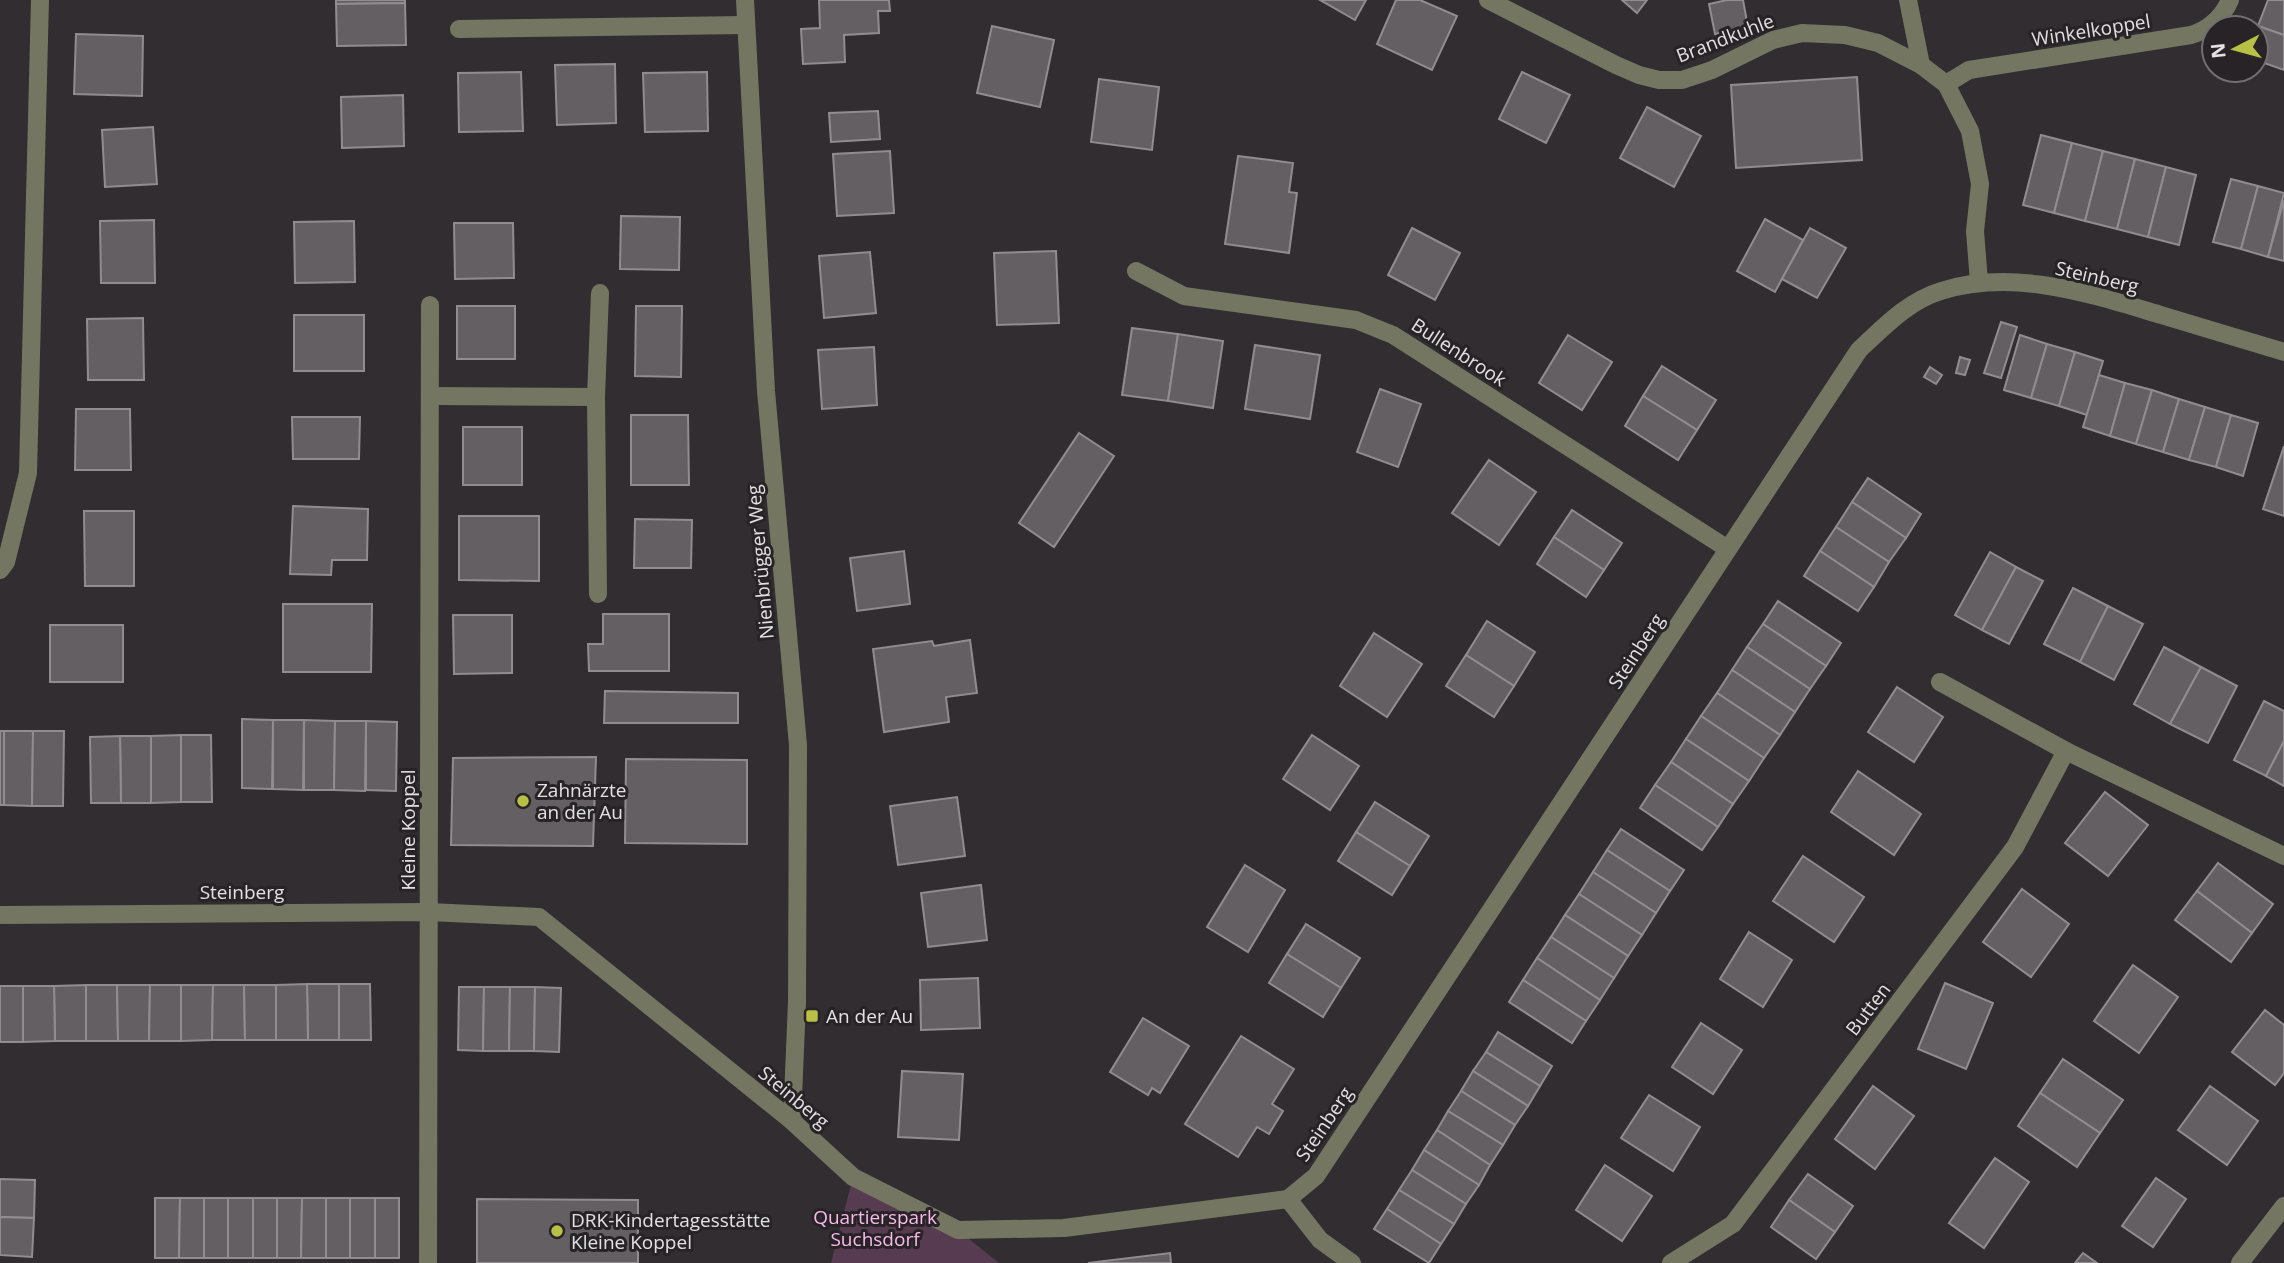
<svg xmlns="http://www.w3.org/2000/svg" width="2284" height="1263" font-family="'Open Sans',sans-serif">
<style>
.green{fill:#573b51}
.building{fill:#645f63;stroke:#918c90;stroke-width:2}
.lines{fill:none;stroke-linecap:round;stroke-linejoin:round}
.minor{stroke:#747662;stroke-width:18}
.poi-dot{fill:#b9c046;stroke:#272326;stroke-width:2.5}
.labels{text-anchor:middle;stroke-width:6;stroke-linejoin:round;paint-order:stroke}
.street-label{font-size:19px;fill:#e3e0e2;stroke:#272326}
.poi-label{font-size:19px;fill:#e3e0e2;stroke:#272326;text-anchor:start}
.park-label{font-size:19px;fill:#fab9eb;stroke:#272326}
</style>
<rect width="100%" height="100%" fill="#312d30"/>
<path class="green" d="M853 1177 958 1230 999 1263H831Z"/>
<g class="building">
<path d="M336 0H405V3L336 4Z"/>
<path d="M819 0H889L890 11H878L879 33 844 35 845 62 803 64 801 29 820 28Z"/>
<path d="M1320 0H1366L1355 20Z"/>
<path d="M1396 0H1420L1457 16 1432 70 1377 44Z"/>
<path d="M1622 0H1647L1637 13Z"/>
<path d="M1727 0H1743L1748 27 1715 34 1709 4Z"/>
<path d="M2268 0H2284V35L2258 26Z"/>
<path d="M405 3 406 45 337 46 336 4Z"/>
<path d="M992 26 1054 40 1040 107 977 93Z"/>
<path d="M2258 26 2284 35V70L2256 60V32Z"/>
<path d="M76 34 143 36 142 96 74 94Z"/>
<path d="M615 64 616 123 557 125 555 65Z"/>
<path d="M521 72 523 131 459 132 458 73Z"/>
<path d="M707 72 708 131 645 132 643 73Z"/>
<path d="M1522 72 1570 95 1546 143 1499 119Z"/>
<path d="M1857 77 1862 160 1736 168 1731 85Z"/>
<path d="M1099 79 1159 87 1152 150 1091 142Z"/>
<path d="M403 95 404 146 342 148 341 97Z"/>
<path d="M1647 107 1701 136 1674 187 1620 158Z"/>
<path d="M878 111 880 139 831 142 829 113Z"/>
<path d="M153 127 157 184 105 187 102 130Z"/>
<path d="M2041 135 2072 143 2054 213 2023 205Z"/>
<path d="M2072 143 2103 151 2085 221 2054 213Z"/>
<path d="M890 151 894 213 837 216 833 154Z"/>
<path d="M2103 151 2135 159 2117 229 2085 221Z"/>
<path d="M1238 156 1293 163 1289 192 1297 193 1289 253 1225 244Z"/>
<path d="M2135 159 2166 167 2148 237 2117 229Z"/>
<path d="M2166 167 2196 175 2179 245 2148 237Z"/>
<path d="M2231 179 2258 186 2241 249 2213 242Z"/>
<path d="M2258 186 2284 193 2268 257 2241 249Z"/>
<path d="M2284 200V261L2268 257Z"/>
<path d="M621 216 680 217 679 270 620 269Z"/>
<path d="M1765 219 1803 240 1775 292 1737 271Z"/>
<path d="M154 220 155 283H101L100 221Z"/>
<path d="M354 221 355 282 295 283 294 222Z"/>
<path d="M454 223H513L514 278 455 279Z"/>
<path d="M1412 228 1460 253 1435 300 1388 275Z"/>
<path d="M1810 228 1846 248 1817 298 1782 279Z"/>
<path d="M1056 251 1059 323 997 325 994 253Z"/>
<path d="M870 252 876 313 824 318 819 256Z"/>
<rect x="457" y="306" width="58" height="53"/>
<path d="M636 306H682L681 377 635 376Z"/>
<rect x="294" y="315" width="70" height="56"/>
<path d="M143 318 144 380H88L87 319Z"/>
<path d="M2001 322 2017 327 2001 378 1984 373Z"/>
<path d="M1132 328 1178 334 1168 401 1122 395Z"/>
<path d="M1178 334 1223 341 1213 408 1168 401Z"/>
<path d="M1568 335 1612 362 1582 410 1539 383Z"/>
<path d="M2020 335 2047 344 2031 398 2004 390Z"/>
<path d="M2047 344 2075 352 2059 406 2031 398Z"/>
<path d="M1255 345 1320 355 1310 419 1245 409Z"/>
<path d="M874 347 877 405 822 409 818 350Z"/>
<path d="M2075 352 2103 361 2087 415 2059 406Z"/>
<path d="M1960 357 1970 360 1965 375 1956 373Z"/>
<path d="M1662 366 1716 400 1697 430 1643 396Z"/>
<path d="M1930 367 1942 375 1936 384 1924 377Z"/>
<path d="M2099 375 2125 383 2110 436 2083 427Z"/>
<path d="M2125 383 2152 390 2136 444 2110 436Z"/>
<path d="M1380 389 1421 404 1398 467 1357 452Z"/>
<path d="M2152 390 2179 399 2163 452 2136 444Z"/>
<path d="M1643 396 1697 430 1678 460 1625 426Z"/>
<path d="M2179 399 2205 407 2189 460 2163 452Z"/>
<path d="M2205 407 2231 415 2216 467 2189 460Z"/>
<path d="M76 409H130L131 470H75Z"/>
<path d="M631 415H688L689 485H631Z"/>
<path d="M2231 415 2258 423 2243 476 2216 467Z"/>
<path d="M292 417H360L359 459H293Z"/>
<rect x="463" y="427" width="59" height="58"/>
<path d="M1079 433 1114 456 1054 547 1019 523Z"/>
<path d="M2284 446V516L2263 509Z"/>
<path d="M1489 460 1536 492 1499 545 1452 513Z"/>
<path d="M1868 478 1921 514 1906 538 1852 502Z"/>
<path d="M1852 502 1906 538 1889 562 1836 527Z"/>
<path d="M293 506 368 509 367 560H332L331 575 290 574Z"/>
<path d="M1572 510 1622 543 1604 570 1554 537Z"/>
<path d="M84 511H134V586H85Z"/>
<path d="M459 516H539V581L459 580Z"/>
<path d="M635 519 692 520 691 568H634Z"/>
<path d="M1836 527 1889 562 1874 587 1820 551Z"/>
<path d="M1554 537 1604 570 1586 597 1537 564Z"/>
<path d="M904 551 910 604 857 611 850 558Z"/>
<path d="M1820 551 1874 587 1858 611 1804 576Z"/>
<path d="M1990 552 2016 567 1982 630 1955 615Z"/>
<path d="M2016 567 2043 581 2009 644 1982 630Z"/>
<path d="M2073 588 2108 606 2080 662 2044 644Z"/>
<path d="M1778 601 1841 643 1826 666 1763 624Z"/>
<path d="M283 604H372L371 672H283Z"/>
<path d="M2108 606 2143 624 2114 680 2080 662Z"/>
<path d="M603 614H669V671H589L588 644H603Z"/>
<path d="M453 615H512V673L454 674Z"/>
<path d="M1487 621 1535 652 1514 686 1466 655Z"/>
<path d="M1763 624 1826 666 1810 689 1747 647Z"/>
<rect x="50" y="625" width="73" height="57"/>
<path d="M1374 633 1422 664 1387 717 1340 686Z"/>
<path d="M970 640 977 693 946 697 949 722 884 732 873 649 932 641 934 646Z"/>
<path d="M1747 647 1810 689 1795 712 1732 670Z"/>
<path d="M2164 647 2201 667 2170 724 2134 704Z"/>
<path d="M1466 655 1514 686 1494 717 1446 686Z"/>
<path d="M2201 667 2237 686 2208 743 2170 724Z"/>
<path d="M1732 670 1795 712 1780 735 1717 693Z"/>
<path d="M1897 687 1943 717 1914 762 1868 732Z"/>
<path d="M605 691 738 693V723H604Z"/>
<path d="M1717 693 1780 735 1764 758 1701 716Z"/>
<path d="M2264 701 2284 711V741L2266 776 2234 760Z"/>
<path d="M1701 716 1764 758 1749 781 1686 739Z"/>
<path d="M242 719 273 720 272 789 242 788Z"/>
<path d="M273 720H304L303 790 273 789Z"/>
<path d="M304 720 335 721 334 790H304Z"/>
<path d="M335 721H366L365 791 334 790Z"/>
<path d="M366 721 397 722 396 791 366 790Z"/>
<rect x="0" y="731" width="4" height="74"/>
<path d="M4 731H33L32 806 4 805Z"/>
<path d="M33 731H64L63 806H32Z"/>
<path d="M181 735H211L212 802H181Z"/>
<path d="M181 735V802L151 803V736Z"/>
<path d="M1312 735 1359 766 1330 810 1283 779Z"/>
<path d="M120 736H151V803H121Z"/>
<path d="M120 736 121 803H91L90 737Z"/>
<path d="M1686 739 1749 781 1733 804 1671 762Z"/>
<path d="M2284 741V786L2266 776Z"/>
<path d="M596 757 593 846 451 845 453 758Z"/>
<path d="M626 759 747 760V844L625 843Z"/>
<path d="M1671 762 1733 804 1718 827 1655 785Z"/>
<path d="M1858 771 1921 814 1894 855 1831 812Z"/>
<path d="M1655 785 1718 827 1702 850 1640 808Z"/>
<path d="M2105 792 2148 825 2108 876 2065 843Z"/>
<path d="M957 797 965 856 898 865 890 806Z"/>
<path d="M1375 802 1429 836 1410 866 1356 832Z"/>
<path d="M1621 829 1684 870 1670 891 1607 850Z"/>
<path d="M1356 832 1410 866 1392 895 1338 861Z"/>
<path d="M1607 850 1670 891 1656 913 1593 872Z"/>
<path d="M1803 856 1864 897 1834 942 1773 901Z"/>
<path d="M2218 863 2273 904 2252 933 2197 891Z"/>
<path d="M1245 865 1285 890 1248 952 1207 927Z"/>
<path d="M1593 872 1656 913 1642 935 1579 894Z"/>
<path d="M981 885 987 940 928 947 921 893Z"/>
<path d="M2022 889 2069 924 2031 977 1983 942Z"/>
<path d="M2197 891 2252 933 2231 962 2175 920Z"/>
<path d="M1579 894 1642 935 1628 956 1565 915Z"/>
<path d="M1565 915 1628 956 1614 978 1551 937Z"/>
<path d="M1306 924 1360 958 1341 988 1287 954Z"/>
<path d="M1749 932 1792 960 1763 1007 1720 979Z"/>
<path d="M1551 937 1614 978 1600 1000 1537 958Z"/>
<path d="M1287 954 1341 988 1323 1017 1269 983Z"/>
<path d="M1537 958 1600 1000 1586 1021 1523 980Z"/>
<path d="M2133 965 2178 997 2139 1053 2094 1021Z"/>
<path d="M978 978 980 1028 921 1030 920 980Z"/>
<path d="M1523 980 1586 1021 1572 1043 1509 1002Z"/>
<path d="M1945 983 1993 1003 1966 1069 1918 1049Z"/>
<path d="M307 984H339V1040H308Z"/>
<path d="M307 984 308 1040H276V985Z"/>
<path d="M339 984H370L371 1040H339Z"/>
<path d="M86 985H117L118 1041H86Z"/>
<path d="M86 985V1041H55L54 986Z"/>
<path d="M117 985H150L149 1041H118Z"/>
<path d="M150 985H181V1041H149Z"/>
<path d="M181 985H213L212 1040 181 1041Z"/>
<path d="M213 985H244L245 1040H212Z"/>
<path d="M244 985H276V1040H245Z"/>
<rect x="0" y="986" width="23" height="56"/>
<path d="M23 986H54L55 1041 23 1042Z"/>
<path d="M459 987H484L483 1051 458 1050Z"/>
<path d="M484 987H510L509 1051H483Z"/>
<path d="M510 987H535L534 1051H509Z"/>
<path d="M535 987 561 988 559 1052 534 1051Z"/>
<path d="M2265 1010 2284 1025V1073L2275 1085 2232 1052Z"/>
<path d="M1143 1018 1189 1046 1160 1093 1152 1088 1148 1095 1110 1072Z"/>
<path d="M1701 1023 1742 1050 1713 1094 1672 1067Z"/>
<path d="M1498 1032 1552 1066 1540 1086 1486 1052Z"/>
<path d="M1241 1036 1294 1069 1272 1104 1283 1111 1269 1134 1257 1127 1238 1157 1185 1124Z"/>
<path d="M1486 1052 1540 1086 1528 1106 1473 1071Z"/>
<path d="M2063 1059 2123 1100 2100 1133 2040 1093Z"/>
<path d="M902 1071 963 1074 959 1140 898 1137Z"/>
<path d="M1473 1071 1528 1106 1515 1125 1461 1091Z"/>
<path d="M1873 1086 1914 1116 1875 1169 1835 1139Z"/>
<path d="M2210 1086 2258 1121 2227 1165 2178 1130Z"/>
<path d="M1461 1091 1515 1125 1503 1145 1448 1111Z"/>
<path d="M2040 1093 2100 1133 2077 1167 2018 1126Z"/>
<path d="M1649 1095 1700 1127 1673 1171 1621 1138Z"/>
<path d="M1448 1111 1503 1145 1490 1165 1437 1130Z"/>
<path d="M1437 1130 1490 1165 1479 1185 1424 1150Z"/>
<path d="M1424 1150 1479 1185 1466 1204 1412 1170Z"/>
<path d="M1995 1158 2029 1182 1984 1248 1949 1223Z"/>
<path d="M1605 1165 1652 1196 1622 1241 1576 1210Z"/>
<path d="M1412 1170 1466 1204 1454 1224 1399 1190Z"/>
<path d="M1808 1174 1853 1206 1835 1232 1789 1200Z"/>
<path d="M2156 1178 2186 1199 2153 1247 2122 1226Z"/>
<path d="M0 1179 35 1180 34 1218 0 1217Z"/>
<path d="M1399 1190 1454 1224 1441 1244 1387 1209Z"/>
<path d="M155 1198H180L179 1258H155Z"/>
<path d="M180 1198H204V1258H179Z"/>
<rect x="204" y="1198" width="24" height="60"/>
<rect x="228" y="1198" width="25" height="60"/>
<rect x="253" y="1198" width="24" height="60"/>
<path d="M277 1198H302L301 1258H277Z"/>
<path d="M302 1198H326V1258H301Z"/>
<rect x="326" y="1198" width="24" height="60"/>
<rect x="350" y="1198" width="25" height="60"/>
<rect x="375" y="1198" width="24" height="60"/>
<path d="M477 1199 638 1200V1263H477Z"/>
<path d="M1789 1200 1835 1232 1816 1259 1771 1227Z"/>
<path d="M1387 1209 1441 1244 1429 1263 1374 1229Z"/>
<path d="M0 1217 34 1218 32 1257 0 1255Z"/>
<path d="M1170 1253 1171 1263H1088Z"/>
<path d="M2083 1253 2097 1263H2075Z"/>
</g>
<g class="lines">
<g class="minor">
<path d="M745 0 766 391 798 745 797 1002 792 1121"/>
<path d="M1488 0 1616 65 1639 75 1659 80H1682L1712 70 1773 40 1802 33 1845 35 1878 43 1921 65 1946 84 1970 131 1980 184 1975 231 1979 282"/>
<path d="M1908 0 1921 65"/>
<path d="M459 29 745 25"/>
<path d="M1946 84 1969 70 2191 35C2210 29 2222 18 2230 0"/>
<path d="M1136 271 1184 296 1356 320 1393 335 1728 549"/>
<path d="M430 396 596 397"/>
<path d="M0 570 6 562 28 473 40 0"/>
<path d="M598 594 596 397 600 293"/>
<path d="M1940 682 2066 751 2284 856"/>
<path d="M0 915 429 912 539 917 792 1121 853 1177 958 1230 1064 1228 1288 1199 1316 1176 1859 350C1884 327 1908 301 1941 291 2014 268 2091 294 2161 315 2202 327 2243 340 2284 352"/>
<path d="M1288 1199 1320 1240 1352 1263"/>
<path d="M428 1263 430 305"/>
<path d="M1671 1263 1733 1224 2015 847 2066 751"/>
<path d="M2240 1263 2284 1206"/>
</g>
</g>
<g class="poi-dot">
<circle cx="523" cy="801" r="7"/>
<rect x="805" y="1009" width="14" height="14" rx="3.5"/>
<circle cx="557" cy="1231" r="7"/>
</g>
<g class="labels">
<g class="street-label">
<text transform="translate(2091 30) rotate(-9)" y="7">Winkelkoppel</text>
<text transform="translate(1725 38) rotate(-21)" y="7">Brandkuhle</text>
<text transform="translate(2097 277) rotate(13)" y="7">Steinberg</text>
<text transform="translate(1459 352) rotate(33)" y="7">Bullenbrook</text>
<text transform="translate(760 562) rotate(-95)" y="7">Nienbrügger Weg</text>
<text transform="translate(1636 651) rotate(-57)" y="7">Steinberg</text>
<text transform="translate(408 830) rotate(-90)" y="7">Kleine Koppel</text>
<text x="242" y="899">Steinberg</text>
<text transform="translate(1868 1009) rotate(-53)" y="7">Butten</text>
<text transform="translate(794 1097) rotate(40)" y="7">Steinberg</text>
<text transform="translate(1324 1124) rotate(-56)" y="7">Steinberg</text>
</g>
<g class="poi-label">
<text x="537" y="797">Zahnärzte<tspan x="537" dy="22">an der Au</tspan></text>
<text x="826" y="1023">An der Au</text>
<text x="571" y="1227">DRK-Kindertagesstätte<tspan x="571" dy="22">Kleine Koppel</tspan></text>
</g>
<g class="park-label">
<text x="875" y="1224">Quartierspark<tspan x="875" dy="22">Suchsdorf</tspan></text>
</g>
</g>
<g transform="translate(2235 49) rotate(264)"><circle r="33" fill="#272326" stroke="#726f71" stroke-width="2"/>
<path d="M0-5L12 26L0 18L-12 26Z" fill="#b9c046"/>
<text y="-10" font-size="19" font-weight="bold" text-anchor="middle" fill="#e3e0e2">N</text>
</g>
</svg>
